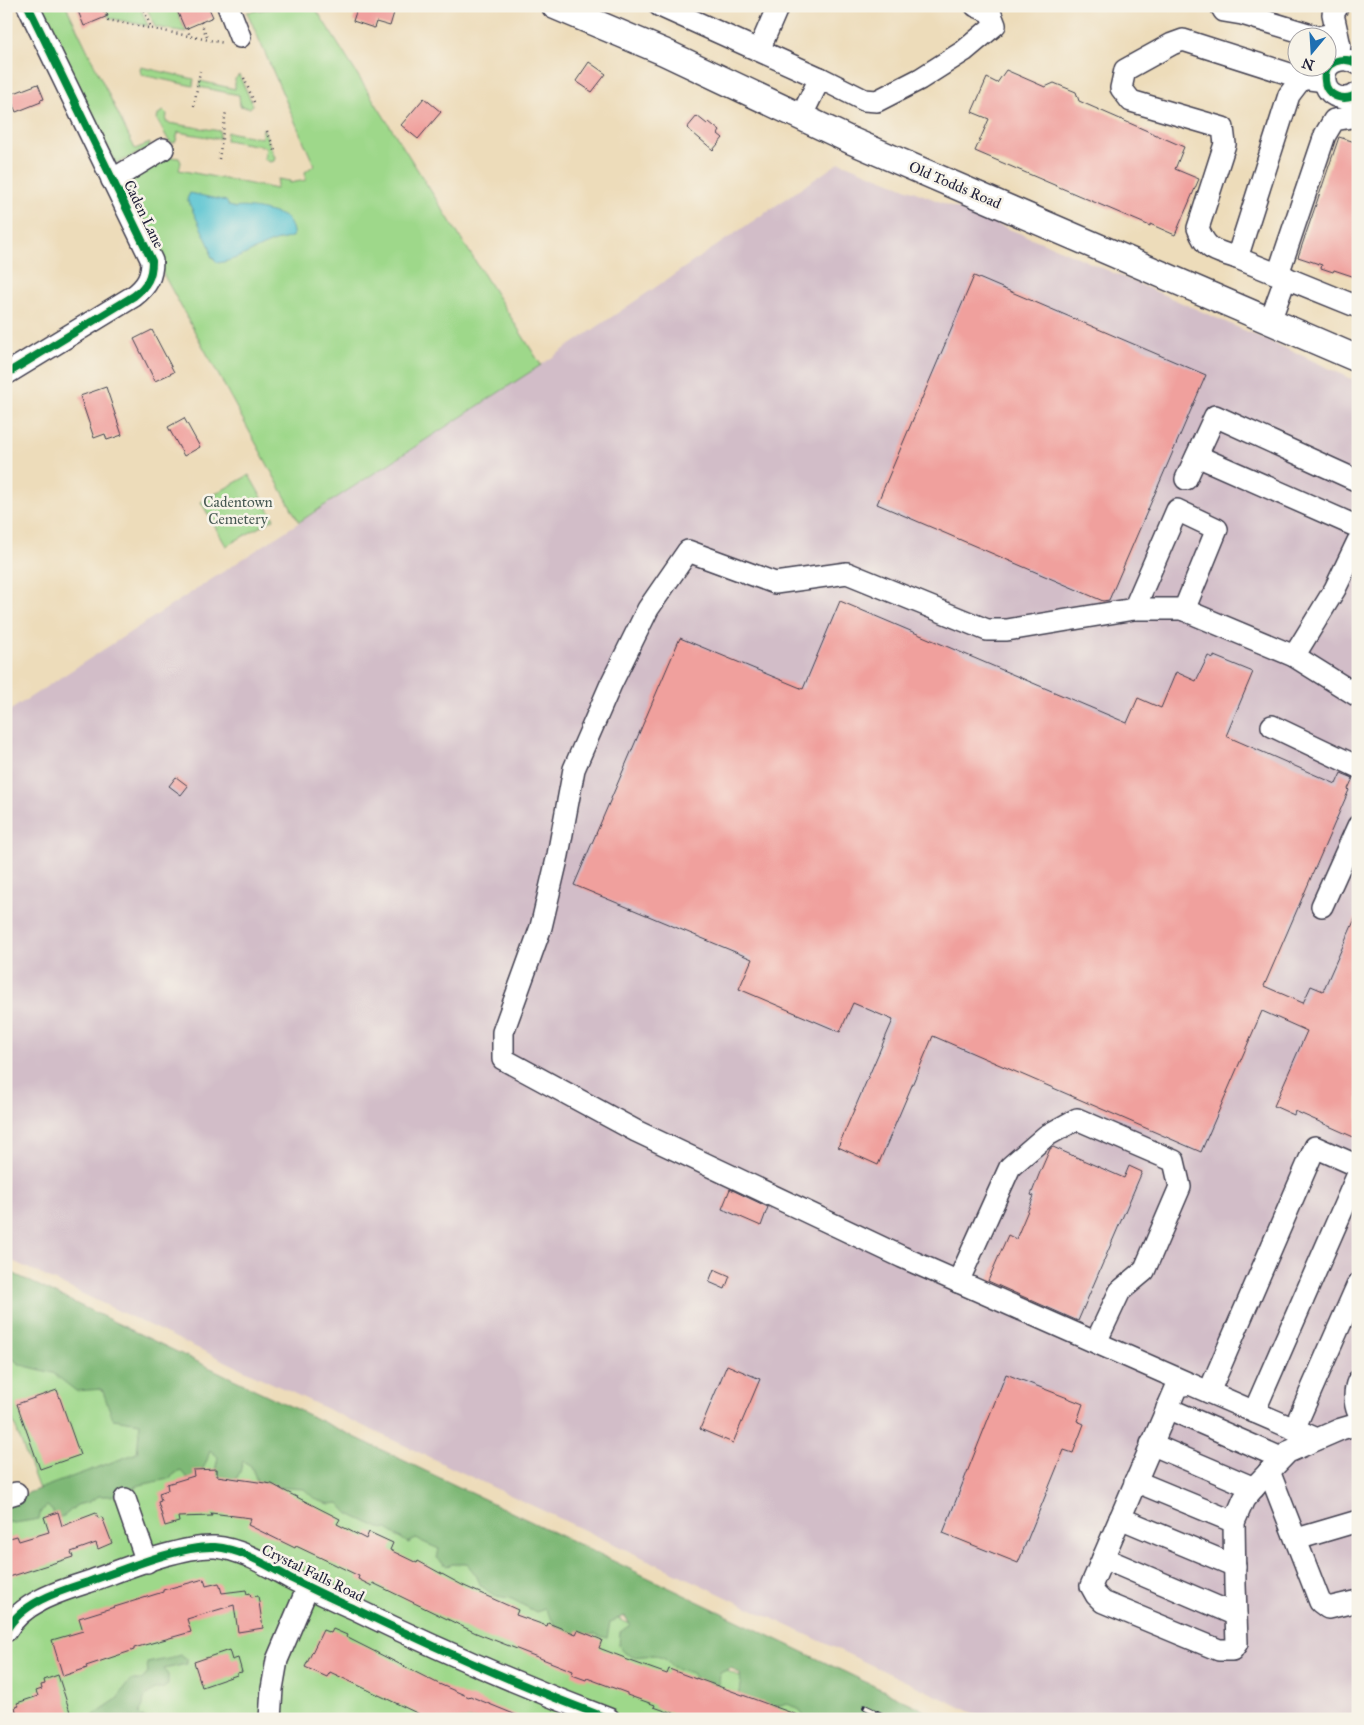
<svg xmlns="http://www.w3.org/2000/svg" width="1364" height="1725" font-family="'IM FELL Great Primer',serif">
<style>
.industrial{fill:#d2bdc8}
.green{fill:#9ed88a;stroke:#607d62}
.forest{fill:#7eb876;stroke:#506d58}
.water{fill:#59c4d2;stroke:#3e7386}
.building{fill:#f0a09d}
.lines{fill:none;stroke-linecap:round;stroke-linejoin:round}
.minor-casing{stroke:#403e4e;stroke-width:24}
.major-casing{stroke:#403e4e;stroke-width:29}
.path{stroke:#403e4e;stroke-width:2.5;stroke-dasharray:1 4;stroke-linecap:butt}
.minor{stroke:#fff;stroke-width:21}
.major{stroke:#fff;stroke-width:26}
.rail-casing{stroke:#22223b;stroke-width:5.5}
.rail{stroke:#f7f3e8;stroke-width:4;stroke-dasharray:11;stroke-linecap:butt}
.cycleway-casing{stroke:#f7f3e8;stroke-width:11}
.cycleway{stroke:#00873e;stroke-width:8}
.labels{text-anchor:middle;stroke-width:5;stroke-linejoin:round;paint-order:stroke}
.street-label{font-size:15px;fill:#22223b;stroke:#f7f3e8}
.park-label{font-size:15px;fill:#475953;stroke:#f7f3e8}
</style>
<rect width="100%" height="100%" fill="#f7f3e8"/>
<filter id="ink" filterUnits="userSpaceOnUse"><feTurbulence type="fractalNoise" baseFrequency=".02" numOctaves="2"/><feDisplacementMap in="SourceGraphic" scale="10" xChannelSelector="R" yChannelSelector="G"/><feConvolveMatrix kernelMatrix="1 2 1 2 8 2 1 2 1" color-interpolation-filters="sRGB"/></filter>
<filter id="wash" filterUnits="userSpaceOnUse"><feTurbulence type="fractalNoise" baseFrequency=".0096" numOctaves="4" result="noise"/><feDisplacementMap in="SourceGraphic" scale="20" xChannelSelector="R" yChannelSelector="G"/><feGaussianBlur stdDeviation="1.12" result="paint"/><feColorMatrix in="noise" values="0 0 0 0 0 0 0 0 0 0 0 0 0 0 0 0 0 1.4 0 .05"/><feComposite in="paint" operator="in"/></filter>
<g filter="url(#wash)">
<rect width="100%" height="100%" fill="#eddcba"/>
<path class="industrial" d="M840 162 1059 249 1303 356 1358 382V1719H986L6 1258V713L541 365Z"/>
<g class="green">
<path d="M36 6H66L135 149 150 143 149 148 116 164Z"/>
<path d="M118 6H136L137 9 140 7 148 26 109 18 106 11Z"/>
<path d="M146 6H175L186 32 155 27Z"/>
<path d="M289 6H314L541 365 299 522 161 270 124 183 127 179 170 157 179 158 181 162 179 170 276 189 278 179 290 181V183L306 180 305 172 314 165 247 12Z"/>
<path d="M141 67 194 79 193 86 142 75 140 70Z"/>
<path d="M239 75 253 105 250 108 240 106 239 95 199 87 200 81 235 89V79Z"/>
<path d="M164 111 167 114 166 122 168 123 220 131 219 139 178 132 176 141 173 143 169 141 157 120 158 114Z"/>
<path d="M263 128 275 158 274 161 270 162 264 159 266 147 226 140 227 132 262 138Z"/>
<path d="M249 475 274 519 226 546 201 502Z"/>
<path d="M6 1349 200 1433 215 1428 829 1719H6V1504L40 1492 6 1402Z"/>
</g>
<g class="forest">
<path d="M6 1270 943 1719H805L800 1710 786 1703 771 1709 739 1699 741 1685 740 1674 731 1668 720 1673 719 1684 716 1689 699 1683 692 1673 673 1667 665 1659 654 1655 633 1657 625 1653 619 1646 620 1632 630 1625 625 1616 610 1622 607 1638 595 1634 582 1636 560 1632 545 1609 536 1612 510 1598 495 1596 481 1586 476 1575 467 1564H453L447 1566 437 1558 439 1549 416 1539 408 1543 387 1529 379 1528 349 1514 339 1503 330 1504 316 1500 304 1489 259 1486 251 1466 243 1461 240 1472 234 1483 214 1476 218 1457 210 1450C206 1466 203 1471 190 1481L180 1470 168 1479 140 1485 111 1496H99L89 1502 77 1505 64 1516 54 1518 53 1511 47 1506 41 1511 39 1519 15 1523 9 1522 6 1524V1501L137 1453 140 1423 113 1419 102 1389 76 1391 53 1373 21 1365 6 1354Z"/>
<path d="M180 1655 187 1659V1664L164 1669 168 1675V1685L162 1689H156L144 1698 143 1706 139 1713 145 1719H87L117 1699 130 1680H142L148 1673 147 1663 173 1658Z"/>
</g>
<path class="water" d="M190 193 226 201 229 206 236 208C244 205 279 212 286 218 290 223 294 229 293 236 286 240 278 239 270 243 253 250 237 260 218 263L211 256 210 247 187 199Z"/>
<g id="blocks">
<g class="building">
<path d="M76 6H104L108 16 84 26Z"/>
<path d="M175 6H208L213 17 185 29Z"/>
<path d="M358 6H396L390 26 376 22 374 28 353 21Z"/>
<path d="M589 62 606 74 592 92 576 81Z"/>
<path d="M1006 70 1045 87 1054 83 1076 92 1079 101 1184 147 1175 169 1199 179 1175 235 1150 224V226L975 151 989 119 972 112 987 78 997 83Z"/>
<path d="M38 84 44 99 40 100 41 102 16 112 9 95Z"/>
<path d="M424 98 441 112 418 139 401 125Z"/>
<path d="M697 116 707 124 709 122 720 131 718 134 723 138 713 150 687 128Z"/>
<path d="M1339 137 1358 143V278L1334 270 1333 272 1321 268 1322 265 1298 257Z"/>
<path d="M974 276 1206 375 1109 600 1103 601 877 504Z"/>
<path d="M152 330 174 372 155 381 134 339Z"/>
<path d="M106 387 122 435 107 440 105 434 94 438 80 396Z"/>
<path d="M184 418 200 447 184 456 168 427Z"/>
<path d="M840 601 1127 723 1138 698 1161 708 1176 672 1196 681 1208 656 1214 658V656L1253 672 1226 736 1336 784 1341 773 1353 778 1348 789 1349 790 1264 986 1303 1003 1311 986 1323 991 1358 912V1139L1295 1111 1294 1115 1274 1106 1307 1031 1262 1011 1201 1152 933 1036 878 1165 838 1147 893 1020 853 1003 840 1032 739 989 752 959 574 885 680 638 803 689Z"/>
<path d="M176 777 188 786 181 795 169 786Z"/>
<path d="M1053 1147 1124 1178 1129 1166 1142 1172 1078 1321 988 1281 1008 1235 1016 1239 1034 1196 1031 1195 1040 1172 1050 1149Z"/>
<path d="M730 1189 768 1207 761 1226 722 1209Z"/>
<path d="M714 1269 730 1276 725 1289 709 1282Z"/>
<path d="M727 1365 760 1379 733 1443 700 1429Z"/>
<path d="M1006 1374 1083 1404 1077 1421 1084 1424 1073 1453 1064 1450 1018 1563 943 1533Z"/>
<path d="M57 1390 80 1455 40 1469 17 1404Z"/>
<path d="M217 1469V1476L272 1484 281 1489 340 1519 337 1524 366 1539 369 1532 393 1543 390 1550 417 1563 418 1561 462 1585 518 1610 516 1615 547 1626 548 1623 576 1634 578 1630 602 1640 599 1648 625 1658V1659L667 1674 669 1669 696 1679V1678L803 1717V1719H689L668 1711V1712L654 1707 655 1705 627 1695V1693L587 1678 586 1680 572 1675 573 1671 476 1633 373 1583 372 1586 358 1579 359 1576 334 1564 296 1546 295 1548 248 1525 251 1518 211 1513 212 1516 178 1517 179 1522 165 1526 158 1502 161 1501 159 1493 168 1490 167 1484 194 1476 193 1470Z"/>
<path d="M58 1512 62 1526 96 1513 98 1518 102 1517 112 1543 98 1549 96 1543 71 1552 73 1557 6 1578V1539L17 1536 19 1541 49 1532 44 1517Z"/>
<path d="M204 1579 206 1586 219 1583 222 1593 246 1590 247 1594 250 1593 251 1597 258 1596 263 1628 238 1632 234 1605 187 1619 191 1632 134 1648V1650L86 1666 87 1668 63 1676 52 1640 83 1631 79 1618 163 1592V1590Z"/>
<path d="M333 1629 347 1635 346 1637 439 1684 469 1697 470 1696 477 1699 526 1719H417L419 1714 330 1672 327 1677 305 1667 323 1630 331 1633Z"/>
<path d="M229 1650 232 1660 238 1658 242 1672 237 1673V1675L202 1687 194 1662Z"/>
<path d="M58 1675 71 1715 57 1719H18L15 1707 19 1706 17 1703 38 1696 36 1691 42 1689 41 1685 45 1684 44 1680Z"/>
</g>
</g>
</g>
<g filter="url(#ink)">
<use href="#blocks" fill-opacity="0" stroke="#403e4e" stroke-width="1"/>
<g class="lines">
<defs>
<g id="minor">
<path d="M228 6 240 37"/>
<path d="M660 6 820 78"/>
<path d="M1221 6 1224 11 1242 14 1318 37 1337 33"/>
<path d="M1338 6 1333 14 1340 46"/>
<path d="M759 50 778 6"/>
<path d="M1358 64C1344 55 1322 61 1325 81 1326 97 1346 103 1358 93"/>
<path d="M1325 81 1302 78 1289 95 1237 258 1358 307"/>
<path d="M801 117 820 78 864 100 877 101 920 79 964 51 995 25 990 12 976 6"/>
<path d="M112 180 163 149"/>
<path d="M1237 258C1215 250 1207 252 1198 228L1225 144 1223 128 1131 101 1121 88 1125 70 1172 44 1183 40 1302 78"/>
<path d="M1278 274 1325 135 1334 120 1358 116"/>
<path d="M1270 321 1286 277"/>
<path d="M6 374 134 296C147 286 152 277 152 261L28 6"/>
<path d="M1197 456 1358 527"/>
<path d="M1186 479 1215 416 1358 481"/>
<path d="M1134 609 1177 510 1217 529 1184 610"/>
<path d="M1294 656 1335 589 1358 541"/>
<path d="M1272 726 1358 767"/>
<path d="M1322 906 1358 826"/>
<path d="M958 1282 1010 1167 1046 1136 1077 1119 1174 1161 1180 1187 1144 1271 1120 1291 1096 1342"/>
<path d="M1358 1381C1354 1390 1354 1403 1358 1412"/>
<path d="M1190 1384 902 1257 636 1131 503 1059V1032L541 927 558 855 574 769 611 684 648 609 688 551 775 583 847 573 987 630H1007L1134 609H1182L1294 656 1358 696"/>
<path d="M1209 1392 1315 1147 1358 1166"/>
<path d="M1167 1408 1281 1458"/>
<path d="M1254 1412 1358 1174"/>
<path d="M1294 1429 1358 1284"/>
<path d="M1317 1439 1190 1384 1177 1386 1091 1586 1096 1595 1103 1602 1219 1650H1232L1237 1643 1235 1585 1234 1522 1244 1499 1259 1482 1288 1452 1341 1429 1358 1424"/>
<path d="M1151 1444 1254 1488"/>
<path d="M1269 1471 1320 1602 1328 1608 1358 1601"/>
<path d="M1135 1481 1234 1522"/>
<path d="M6 1496 16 1493"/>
<path d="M125 1499 147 1562"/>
<path d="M1120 1518 1235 1566"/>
<path d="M1297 1539 1358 1521"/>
<path d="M1103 1558 1236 1615"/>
<path d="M6 1631C22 1602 60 1591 88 1582 122 1570 181 1545 215 1547 242 1549 268 1566 292 1579 312 1589 332 1599 353 1608 437 1649 522 1686 609 1719"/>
<path d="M270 1719 272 1689 277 1660 308 1587"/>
</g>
<path id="major" d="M555 6 664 52 852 141 1358 359"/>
</defs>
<use href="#minor" class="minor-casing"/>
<use href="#major" class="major-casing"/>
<g class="path">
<path d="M102 6 108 20 224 43"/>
<path d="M142 6 152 29"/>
<path d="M201 22 208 40"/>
<path d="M187 28 190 36"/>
<path d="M244 78 254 102"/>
<path d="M194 106 200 71"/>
<path d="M267 131 276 153"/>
<path d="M219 159 226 111"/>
</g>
<use href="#minor" class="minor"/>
<use href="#major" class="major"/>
<defs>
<path id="rail" d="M865 1707 890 1719"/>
</defs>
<use href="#rail" class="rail-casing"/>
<use href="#rail" class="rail"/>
<defs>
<g id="cycleway">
<path d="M1358 64C1344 55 1322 61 1325 81 1326 97 1346 103 1358 93"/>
<path d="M6 374 134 296C147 286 152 277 152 261L28 6"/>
<path d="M6 1631C22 1602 60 1591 88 1582 122 1570 181 1545 215 1547 242 1549 268 1566 292 1579 312 1589 332 1599 353 1608 437 1649 522 1686 609 1719"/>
</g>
</defs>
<use href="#cycleway" class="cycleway-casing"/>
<use href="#cycleway" class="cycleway"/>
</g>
</g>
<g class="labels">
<g class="street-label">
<text transform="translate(955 185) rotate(23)" y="5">Old Todds Road</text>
<text transform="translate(144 214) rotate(64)" y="5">Caden Lane</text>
<text transform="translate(313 1573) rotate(26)" y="5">Crystal Falls Road</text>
</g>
<g class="park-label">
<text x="238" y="507">Cadentown<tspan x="238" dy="17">Cemetery</tspan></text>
</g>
</g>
<rect width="1364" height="1725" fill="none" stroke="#f7f3e8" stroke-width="25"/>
<g transform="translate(1312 52) rotate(198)"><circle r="24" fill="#f7f3e8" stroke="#a29fa3"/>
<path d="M0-4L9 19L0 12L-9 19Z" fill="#1f6fb2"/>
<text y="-8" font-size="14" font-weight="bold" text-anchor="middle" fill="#22223b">N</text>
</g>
</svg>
